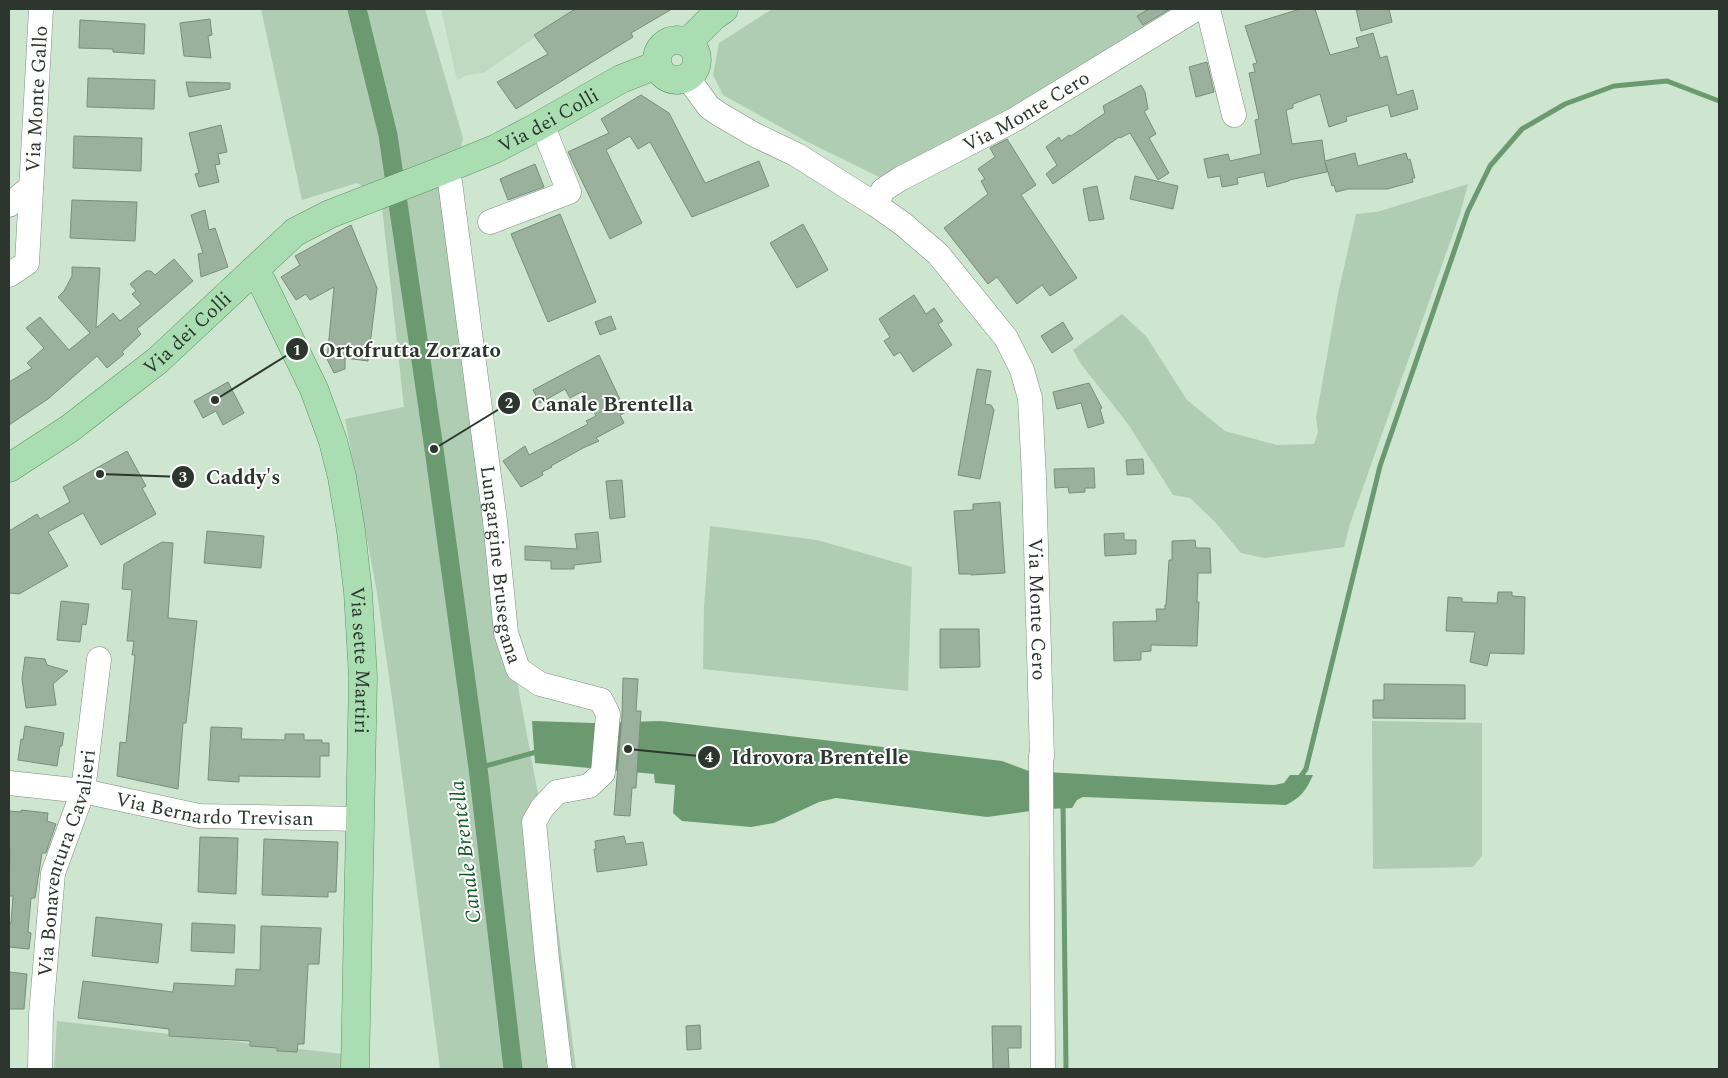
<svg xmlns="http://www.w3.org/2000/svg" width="1728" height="1078" font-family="Spectral,serif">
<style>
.built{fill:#bedbc1}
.green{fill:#afcdb2}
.water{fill:#6b9a71}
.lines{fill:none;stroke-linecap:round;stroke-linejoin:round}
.stream{stroke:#6b9a71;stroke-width:5}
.canal{stroke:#6b9a71;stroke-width:19}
.building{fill:#9bb19d;stroke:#798e7b}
.minor-casing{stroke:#7b907d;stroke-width:25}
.major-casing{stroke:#5a9563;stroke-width:29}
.minor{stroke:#fff;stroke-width:24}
.major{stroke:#aadeb2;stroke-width:28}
.labels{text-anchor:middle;stroke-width:4;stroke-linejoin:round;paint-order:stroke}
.street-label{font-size:20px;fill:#2d362e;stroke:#fff}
.water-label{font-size:21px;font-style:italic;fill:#0c5722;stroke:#fff}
.leader{fill:none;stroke:#2d362e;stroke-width:2}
.callout-dot{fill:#2d362e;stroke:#fff;stroke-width:2}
.mark-label{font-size:15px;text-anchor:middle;font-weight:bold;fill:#fff}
.callout-label{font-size:21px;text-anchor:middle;font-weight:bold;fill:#2d362e;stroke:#fff;stroke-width:4;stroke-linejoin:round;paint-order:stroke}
</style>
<rect width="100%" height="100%" fill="#cee5d0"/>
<path class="built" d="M441 9H574L484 73 468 75 457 80Z"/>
<g class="green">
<path d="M261 9H425L463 138 457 169 515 670 547 843 576 1069H440L393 705 377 593 345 419 404 407 381 198 357 183 302 200Z"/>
<path d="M772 9H1188L1093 64 881 178 804 140 723 95 713 75 719 43Z"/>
<path d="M1468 184 1460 214 1350 524 1344 547 1264 558 1241 553 1215 522 1190 498 1173 495 1128 424 1081 364 1073 350 1122 314 1146 336 1187 400 1225 431 1277 445 1314 444 1318 432 1316 418 1338 294 1356 214 1377 212Z"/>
<path d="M710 526 817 540 912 567 908 691 703 669 704 607Z"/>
<path d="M1372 721 1482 723V856L1473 867 1373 869Z"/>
<path d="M57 1021 343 1054V1069H54Z"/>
</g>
<path class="water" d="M532 721 594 723 661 721 1002 761 1029 771 1274 785 1284 783 1290 775H1313C1306 790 1302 797 1286 805L1083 797 1077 800 1072 808 1046 809 987 817 836 798 819 802 774 823 751 827 682 821 673 813 675 785 655 783 654 774 535 763Z"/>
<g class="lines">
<g class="stream">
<path d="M478 768 540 751"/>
<path d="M1299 779 1306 769 1380 466 1468 211 1490 166 1522 129 1565 104 1614 86 1667 81 1719 101"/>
<path d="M1063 801 1066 1069"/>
</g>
<path class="canal" d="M357 9 388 135 434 449 478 768 513 1069"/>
</g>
<g class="building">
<path d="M575 9H672L631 33 633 37 516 109 497 82 548 54 534 35Z"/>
<path d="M1149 9H1170L1143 25 1137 16Z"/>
<path d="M1300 9H1315L1330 55 1359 47 1356 38 1373 33 1380 58 1387 56 1397 95 1413 90 1418 109 1391 117 1388 105 1346 117 1347 121 1329 127 1320 94 1293 104V108L1286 110 1292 144 1322 140 1325 161 1355 153 1358 166 1406 153 1408 160 1410 159 1415 178H1412L1413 182 1387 189H1348L1336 192 1334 185 1332 186 1325 162 1327 172 1289 180V181L1267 187 1264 172 1237 178 1238 184 1222 187 1220 176 1208 178 1204 159 1228 154 1230 161 1261 154 1255 120 1259 119 1249 73 1255 72 1253 64 1257 63 1245 26Z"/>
<path d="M1356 9H1389L1392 22 1361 31Z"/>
<path d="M210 19 212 35 208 36 211 58 184 56 180 23Z"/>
<path d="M80 20 145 24 144 54 113 52V49L79 48Z"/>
<path d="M1207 62 1214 92 1196 97 1189 67Z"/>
<path d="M88 78 155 80 154 109 87 107Z"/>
<path d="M186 82 230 83V89L189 97Z"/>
<path d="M1141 85 1145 92 1148 109 1144 111 1156 134 1149 138 1169 173 1158 180 1130 133 1120 138 1119 137 1053 184 1046 174 1057 165 1046 147 1059 137 1061 141 1069 135 1071 136 1105 113 1103 106Z"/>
<path d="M641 95 669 113 705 183 759 161 769 186 692 217 650 142 638 149 630 136 606 150 642 223 610 239 568 152 609 133 601 119Z"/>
<path d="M221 125 227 152 218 154 220 164 215 165 219 182 199 187 195 174 199 173 189 133Z"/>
<path d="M74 136 142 138 141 171 73 168Z"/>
<path d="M1007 139 1036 185 1021 195 1077 278 1050 296 1042 285 1017 304 997 277 988 284 944 228 988 194 981 181 985 179 978 169 995 157 990 148Z"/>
<path d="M535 164 544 187 508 200 500 179Z"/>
<path d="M1135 176 1178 186 1173 209 1130 199Z"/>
<path d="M1097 186 1104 219 1089 221 1083 189Z"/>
<path d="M72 200 137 202 135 241 70 238Z"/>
<path d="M205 210 209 230 215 228 228 267 201 277 198 254 203 253 191 215Z"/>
<path d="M560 214 596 302 548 322 511 234Z"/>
<path d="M803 224 828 270 797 288 770 243Z"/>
<path d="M351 225 377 288 368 361 345 358V369L334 373 327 359 334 287 310 300 306 294 296 300 281 277 300 265 295 256Z"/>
<path d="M174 259 193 281 137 329 141 334 122 352 124 354 107 368 97 356 48 399 9 425V382L32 368 27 363 44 348 26 328 40 317 69 350 90 333 58 297 64 291 72 276V267L100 268 96 328 113 313 120 321 141 304 132 294 136 291 130 284 146 271H151L155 275Z"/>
<path d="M914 295 926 314 934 308 943 321 938 324 952 345 913 372 900 352 894 356 884 341 890 337 879 319Z"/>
<path d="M611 316 616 329 600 335 595 322Z"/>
<path d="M1063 322 1073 339 1052 353 1041 336Z"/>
<path d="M599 355 626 412 620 415 624 423 596 438 599 441 583 448 551 466 552 467 542 472 543 475 521 487 503 461 525 446 529 455 588 424 586 421 596 416 583 391 570 398 565 389 540 403 533 390Z"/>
<path d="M977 369 991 371 985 404 991 405 994 410 980 479 958 475Z"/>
<path d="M228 382 244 413 223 425 216 411 203 418 194 401Z"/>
<path d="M1089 383 1102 408 1100 409 1104 423 1088 428 1081 403 1057 409 1053 392Z"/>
<path d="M127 451 146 486 142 488 156 514 101 545 83 513 48 532 68 566 19 594 9 593V531L37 514 40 519 70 502 63 487Z"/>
<path d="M1143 459 1144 474 1127 475 1126 460Z"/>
<path d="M1094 468 1095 488H1085V492L1069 493 1068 487 1055 488 1054 469Z"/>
<path d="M622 480 625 517 610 519 606 481Z"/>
<path d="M1000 502 1005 573 971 575V574H959L954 511 973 510V504Z"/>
<path d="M207 531 264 536 261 568 204 563Z"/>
<path d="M598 532 601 562 574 565V569H551V561L525 560V546L577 549 575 534Z"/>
<path d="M1124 533V540H1136V554L1105 556 1104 534Z"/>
<path d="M1195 540 1196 548H1210L1211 573H1198L1197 602H1199L1197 646 1151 645V651L1141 652V660L1114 661 1113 622 1157 621 1156 609H1165V605H1166L1169 560H1172V541Z"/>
<path d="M162 542 173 543 168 618 197 621 186 723H183L178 789 117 776 120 742 126 743 135 655H132L134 641H127L132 590 122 589 124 564Z"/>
<path d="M1498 592H1512V596L1525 597 1524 654 1490 653 1487 666 1470 662 1475 632 1446 631 1448 597 1462 598V602L1497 603Z"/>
<path d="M61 601 89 604 86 625 82 624 80 642 57 640Z"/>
<path d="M940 629H979L980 667 940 668Z"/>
<path d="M25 657 45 659 47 665 68 671 53 684 56 705 26 708 22 679Z"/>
<path d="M623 678 638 679 636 711H641L636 788H632L630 816 614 815 622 715Z"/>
<path d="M1384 684 1465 685V719L1373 718V700H1384Z"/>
<path d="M25 726 64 733 62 746H60L57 766 18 760 21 739 23 740Z"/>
<path d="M211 727 242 728 241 739 285 740V734H304V740H322V743H329V756H320V777L239 776V782L208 780Z"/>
<path d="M21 810 48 813 47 821 56 824 46 853H42L35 898H31L28 932 31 933 29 949 9 947V923H11L13 896H9L10 849H9V811L21 812Z"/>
<path d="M624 836 626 844 643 842 647 865 597 872 594 849H596L595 841Z"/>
<path d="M200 837 238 838 236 894 198 892Z"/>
<path d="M264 839 338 842 336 892H328V897L262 895Z"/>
<path d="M96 917 162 924 158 963 92 956Z"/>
<path d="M192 923 235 925 234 953 191 951Z"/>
<path d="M261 926 321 928 319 964H308L304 1044H298L297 1052 277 1051V1048L250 1046V1041L169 1036V1029L78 1018 83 981 173 992 174 983 235 986 236 969 260 970Z"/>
<path d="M9 972 27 974 24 1009H9Z"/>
<path d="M700 1025 701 1049 687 1050 686 1026Z"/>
<path d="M992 1026H1021V1048H1008L1009 1069H993Z"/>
</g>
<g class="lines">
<defs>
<g id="minor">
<path d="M1208 9 1234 115"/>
<path id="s1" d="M688 77 695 88 709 107 719 114 755 135 797 155 876 205 903 224 938 254 1006 338 1022 370 1030 398 1034 477 1042 757"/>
<path id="s2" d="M445 170 450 182 495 521 506 633 518 669 540 684 601 700 608 714 603 773 589 786 557 792 542 808 534 822 547 959 560 1069"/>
<path d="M9 205 31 187"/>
<path id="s3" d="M876 205 883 190 900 179 1014 120 1196 9"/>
<path d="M490 222 569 192 542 124"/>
<path id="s4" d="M9 275 27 263 41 9"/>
<path d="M1041 756 1043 1069"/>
<path id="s5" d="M9 783 83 791 199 816 361 819"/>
<path id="s6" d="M40 1069 41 1015 53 873 83 791 99 659"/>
</g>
<g id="major">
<circle cx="677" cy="60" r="20"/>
<path d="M688 42 714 16 724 9"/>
<path id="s7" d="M252 272 262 282 314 389 333 441 342 477 351 531 358 592 363 677 355 1069"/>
<path id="s8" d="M9 468 69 429 157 361 295 232 330 214 436 173 495 149 537 127 621 79 657 65"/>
</g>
</defs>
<use href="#minor" class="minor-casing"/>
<use href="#major" class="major-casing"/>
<use href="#minor" class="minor"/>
<use href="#major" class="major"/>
</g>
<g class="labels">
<g class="street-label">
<text dy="7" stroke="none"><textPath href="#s4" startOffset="186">Via Monte Gallo</textPath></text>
<text dy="7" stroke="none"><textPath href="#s3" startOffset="180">Via Monte Cero</textPath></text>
<text dy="7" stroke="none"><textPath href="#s8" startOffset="649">Via dei Colli</textPath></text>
<text dy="7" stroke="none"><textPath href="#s8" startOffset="224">Via dei Colli</textPath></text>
<text dy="7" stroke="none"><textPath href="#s2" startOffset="399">Lungargine Brusegana</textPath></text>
<text dy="7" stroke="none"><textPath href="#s1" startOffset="694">Via Monte Cero</textPath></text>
<text dy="7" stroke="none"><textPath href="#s7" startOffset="410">Via sette Martiri</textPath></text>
<text dy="7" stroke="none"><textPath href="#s5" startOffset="208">Via Bernardo Trevisan</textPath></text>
<text dy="7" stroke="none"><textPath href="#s6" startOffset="209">Via Bonaventura Cavalieri</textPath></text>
</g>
<g class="water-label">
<text transform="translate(465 852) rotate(-97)" y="7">Canale Brentella</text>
</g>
</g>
<path class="leader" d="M215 400L297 349M434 449L509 403M100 474L183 477M628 749L709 757"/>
<g class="callout-dot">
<circle cx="215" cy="400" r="5"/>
<circle cx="434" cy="449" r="5"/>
<circle cx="100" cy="474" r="5"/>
<circle cx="628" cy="749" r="5"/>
<circle cx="297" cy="349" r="12"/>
<circle cx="509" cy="403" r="12"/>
<circle cx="183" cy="477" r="12"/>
<circle cx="709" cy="757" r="12"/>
</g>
<g class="mark-label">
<text x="297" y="355">1</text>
<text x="509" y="408">2</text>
<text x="183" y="482">3</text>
<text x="709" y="762">4</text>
</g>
<g class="callout-label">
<text x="410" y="357">Ortofrutta Zorzato</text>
<text x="612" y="411">Canale Brentella</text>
<text x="243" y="484">Caddy's</text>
<text x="820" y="764">Idrovora Brentelle</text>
</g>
<rect width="1728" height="1078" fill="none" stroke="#2d362e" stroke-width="20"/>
</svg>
